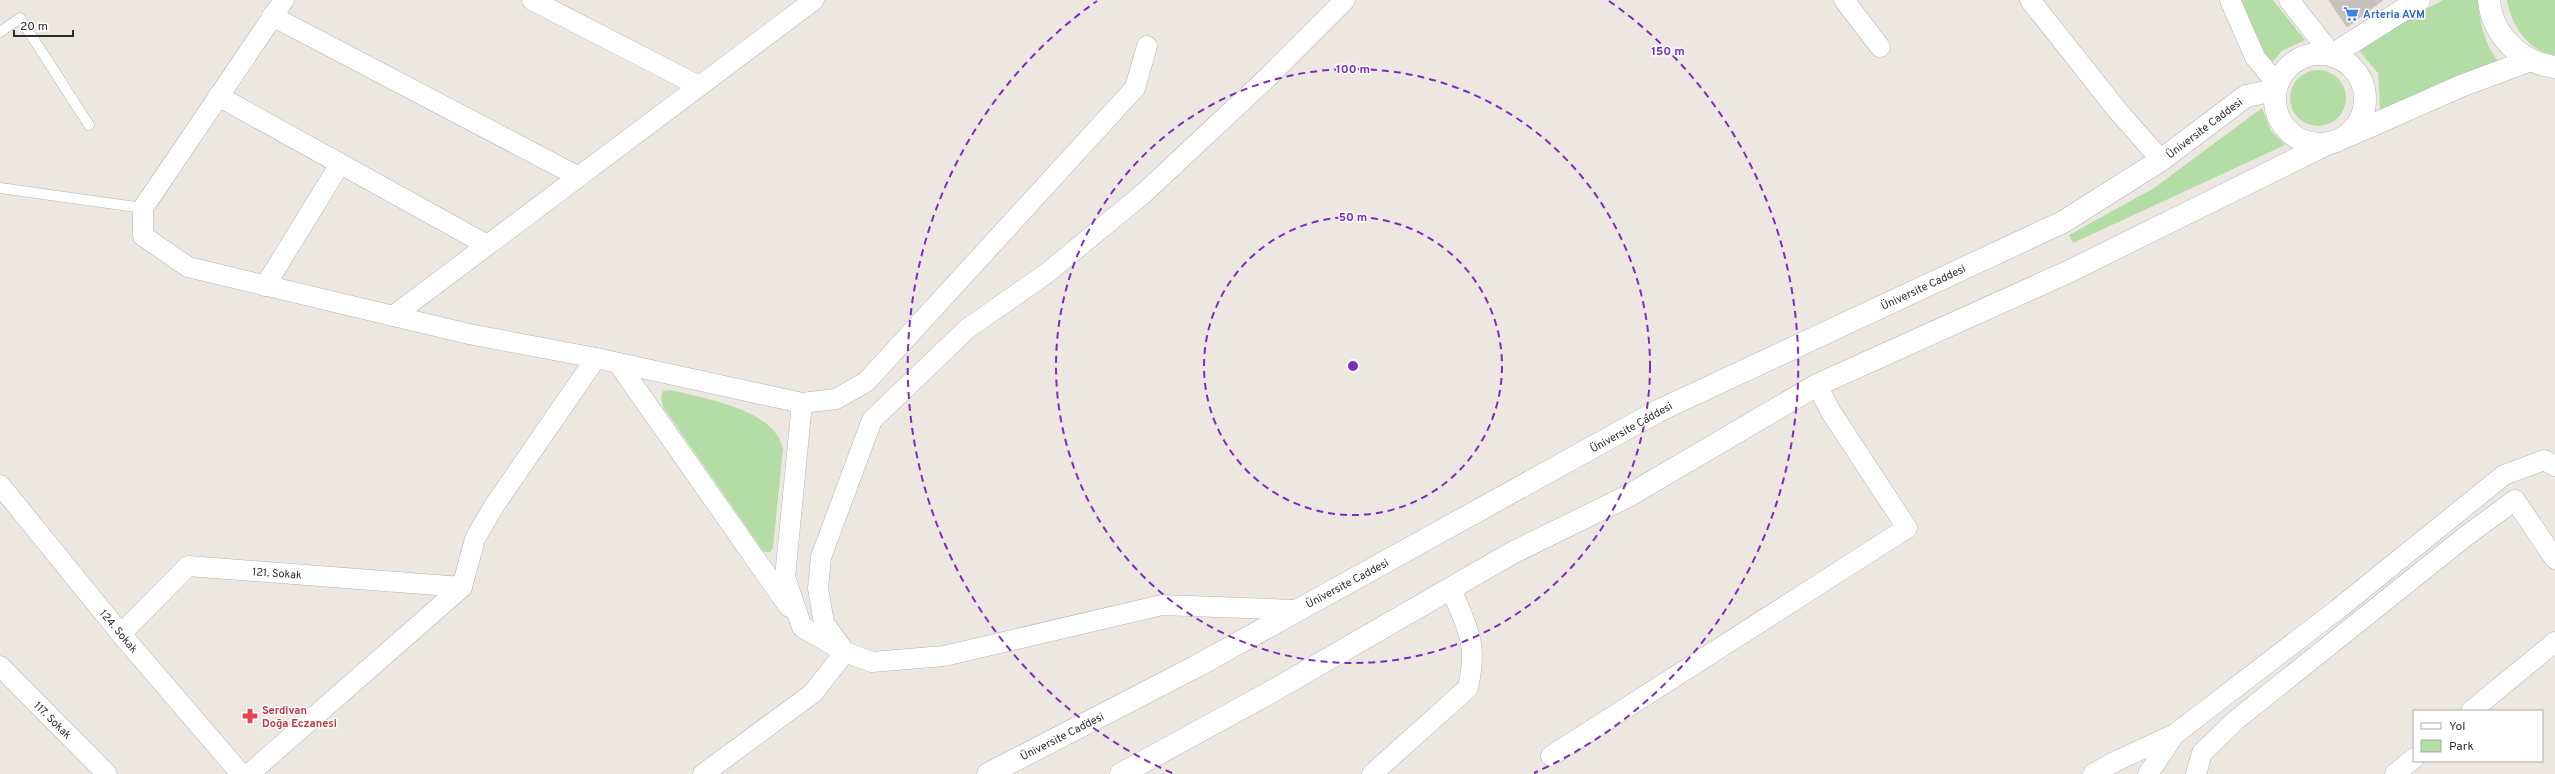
<svg xmlns="http://www.w3.org/2000/svg" width="2555" height="774" font-family="Overpass,sans-serif">
<style>
.green{fill:#b4dca5}
.building{fill:#c5c2bc;stroke:#c8c4bb}
.lines{fill:none;stroke-linecap:round;stroke-linejoin:round}
.lane-casing{stroke:#b1b2bb;stroke-width:11}
.street-casing{stroke:#b1b2bb;stroke-width:21}
.secondary-casing{stroke:#b1b2bb;stroke-width:23}
.lane{stroke:#fff;stroke-width:10}
.street{stroke:#fff;stroke-width:20}
.secondary{stroke:#fff;stroke-width:22}
.ring{fill:none;stroke:#7b2cbf;stroke-width:2;stroke-dasharray:7 5}
.labels{text-anchor:middle;stroke-width:3;stroke-linejoin:round;paint-order:stroke}
.shop-label{font-size:11px;font-weight:bold;fill:#366cbe;stroke:#fff;text-anchor:start}
.street-label{font-size:11px;fill:#2d2d2d;stroke:#fff}
.health-label{font-size:11px;font-weight:bold;fill:#be3a42;stroke:#fff;text-anchor:start}
.centre{fill:#7b2cbf;stroke:#fff;stroke-width:2}
.ring-label{font-size:12px;text-anchor:middle;font-weight:bold;fill:#7b2cbf;stroke:#fff;stroke-width:3;stroke-linejoin:round;paint-order:stroke}
</style>
<rect width="100%" height="100%" fill="#ece8e1"/>
<g class="green">
<path d="M2239 0H2273L2305 40 2282 51 2270 65Z"/>
<path d="M2443 0H2478C2479 23 2485 45 2500 64L2380 109 2378 73 2356 47Z"/>
<path d="M2507 0H2555V55C2528 52 2511 24 2507 0Z"/>
<circle cx="2318" cy="98" r="28"/>
<path d="M2262 108 2271 131 2285 145 2073 243 2069 235 2154 188Z"/>
<path d="M671 390C705 399 775 409 783 449L773 548 770 552H764L663 407 661 397 663 391Z"/>
</g>
<path class="building" d="M2329 0H2383L2347 27Z"/>
<g class="lines">
<defs>
<g id="lane">
<path d="M0 32 20 18 89 125"/>
<path d="M0 188 143 208"/>
</g>
<g id="street">
<path d="M284 0 143 208V236L188 267 469 334 596 358 802 403 785 577 802 627 845 652 872 662 944 656 1162 605 1296 610"/>
<path d="M532 0 699 86"/>
<path d="M1844 0 1880 47"/>
<path d="M2030 0 2118 111 2161 160"/>
<path d="M2230 0 2255 57 2277 84"/>
<path d="M2289 0 2332 55"/>
<path d="M272 16 579 177"/>
<path d="M218 96 487 245"/>
<path d="M265 286 340 164"/>
<path d="M393 316 814 0"/>
<path d="M618 363 789 607"/>
<path d="M802 403 836 399 866 382 1135 88 1147 46"/>
<path d="M0 485 121 634 241 774"/>
<path d="M121 634 188 566 462 587"/>
<path d="M0 666 107 774"/>
<path d="M2471 711 2555 642"/>
<path d="M1551 756 1907 528 1831 412 1817 385"/>
<path d="M249 774 462 587 475 539 494 506 596 358"/>
<path d="M703 774 813 693 845 652 824 623 818 588 821 557 872 420 967 329 1047 273 1144 193 1269 76 1345 0"/>
<path d="M1372 774 1468 688C1478 643 1468 629 1451 589"/>
<path d="M2093 774 2114 762 2175 734"/>
<path d="M2148 774 2175 734 2338 609 2504 475 2544 460 2555 466"/>
<path d="M2196 774 2202 753 2236 720 2466 536 2515 500 2555 559"/>
<path d="M2395 774 2414 758"/>
</g>
<g id="secondary">
<path d="M2489 0C2492 35 2521 63 2555 67"/>
<circle cx="2320" cy="99" r="45"/>
<path d="M2332 55 2419 0"/>
<path d="M2350 135 2461 86 2531 60"/>
<path d="M988 774 1197 666 1658 411 2063 222 2161 160 2246 96 2275 90"/>
<path d="M1121 774 1269 693 1512 553 1628 496 1817 385 2070 271 2329 143"/>
</g>
</defs>
<use href="#lane" class="lane-casing"/>
<use href="#street" class="street-casing"/>
<use href="#secondary" class="secondary-casing"/>
<use href="#lane" class="lane"/>
<use href="#street" class="street"/>
<use href="#secondary" class="secondary"/>
</g>
<g class="ring">
<circle cx="1353" cy="366" r="149"/>
<circle cx="1353" cy="366" r="297"/>
<path d="M1172 773A446 446 0 0 1 1097 1M1609 1A446 446 0 0 1 1534 773"/>
</g>
<defs>
<symbol id="supermarket-bare" viewBox="-9 -9 18 18"><path d="M-6-5.5h2.5l.6 2H6L4.5 2H-2.5L-4.4-4H-6ZM-1.5 3.2a1.3 1.3 0 1 0 .1 0ZM3 3.2a1.3 1.3 0 1 0 .1 0Z" fill="#3f7fe0" stroke="#fff" stroke-width="2.5" paint-order="stroke"/></symbol>
<symbol id="pharmacy-bare" viewBox="-9 -9 18 18"><path d="M-2-6h4v4h4v4h-4v4h-4v-4h-4v-4h4Z" fill="#e0444e" stroke="#fff" stroke-width="2.5" paint-order="stroke"/></symbol>
</defs>
<g fill-rule="evenodd">
<use href="#supermarket-bare" x="2340" y="3" width="22" height="22"/>
<use href="#pharmacy-bare" x="239" y="705" width="22" height="22"/>
</g>
<g class="labels">
<g class="shop-label">
<text x="2363" y="18">Arteria AVM</text>
</g>
<g class="street-label">
<text transform="translate(2204 128) rotate(-37)" y="4">Üniversite Caddesi</text>
<text transform="translate(1923 287) rotate(-25)" y="4">Üniversite Caddesi</text>
<text transform="translate(1631 427) rotate(-29)" y="4">Üniversite Caddesi</text>
<text transform="translate(277 573) rotate(4)" y="4">121. Sokak</text>
<text transform="translate(1347 583) rotate(-28)" y="4">Üniversite Caddesi</text>
<text transform="translate(119 631) rotate(50)" y="4">124. Sokak</text>
<text transform="translate(53 720) rotate(45)" y="4">117. Sokak</text>
<text transform="translate(1062 736) rotate(-27)" y="4">Üniversite Caddesi</text>
</g>
<g class="health-label">
<text x="262" y="714">Serdivan<tspan x="262" dy="13">Doğa Eczanesi</tspan></text>
</g>
</g>
<circle cx="1353" cy="366" r="6" class="centre"/>
<g class="ring-label">
<text x="1668" y="55">150 m</text>
<text x="1353" y="73">100 m</text>
<text x="1353" y="221">50 m</text>
</g>
<rect x="2413" y="710" width="130" height="52" fill="#ffffff" stroke="#ababab"/>
<rect x="2421" y="723" width="20" height="6" fill="#ffffff" stroke="#ababab"/>
<text x="2449" y="730" font-size="12" fill="#2d2d2d">Yol</text>
<rect x="2421" y="740" width="20" height="12" fill="#b4dca5" stroke="#ababab"/>
<text x="2449" y="750" font-size="12" fill="#2d2d2d">Park</text>
<path d="M14 30v6h59v-6" fill="none" stroke="#2d2d2d" stroke-width="2"/>
<text x="20" y="30" font-size="12" fill="#2d2d2d" stroke="#ffffff" stroke-width="3" paint-order="stroke">20 m</text>
</svg>
